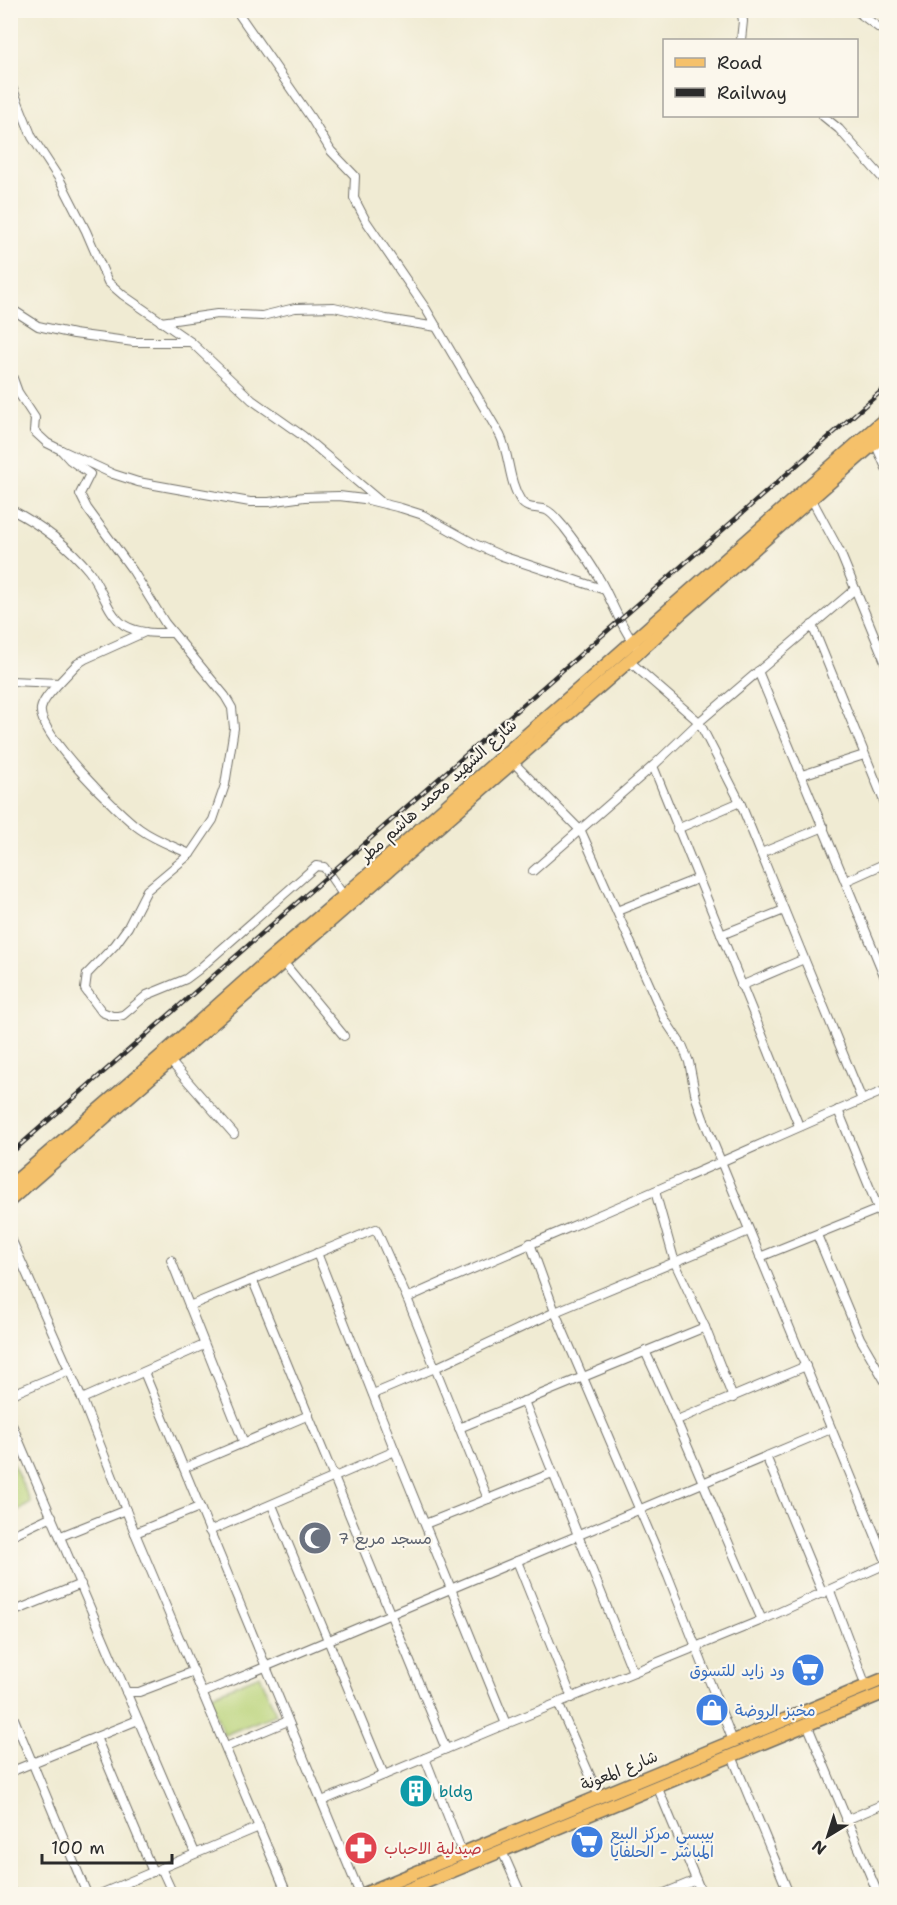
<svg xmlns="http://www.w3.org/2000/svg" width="897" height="1905" font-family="'Shantell Sans','Playpen Sans Arabic',sans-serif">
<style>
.green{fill:#b9d379;stroke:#727f52;stroke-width:1.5}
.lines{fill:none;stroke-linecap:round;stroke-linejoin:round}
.minor-casing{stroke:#706e66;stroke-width:10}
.primary-casing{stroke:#706e66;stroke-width:15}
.trunk-casing{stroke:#706e66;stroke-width:15}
.minor{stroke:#fff;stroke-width:8}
.primary{stroke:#f5c16b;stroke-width:12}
.trunk{stroke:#f5c16b;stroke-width:12}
.rail-casing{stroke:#2b2b2b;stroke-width:4.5}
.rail{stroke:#fbf7ec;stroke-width:2;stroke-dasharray:7;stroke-linecap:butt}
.labels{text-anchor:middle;stroke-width:4.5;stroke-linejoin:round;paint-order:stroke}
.street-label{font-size:16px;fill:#2b2b2b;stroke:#fbf7ec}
.worship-label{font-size:16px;fill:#5b616d;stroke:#fbf7ec;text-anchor:start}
.shop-label{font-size:16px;fill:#366cbe;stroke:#fbf7ec;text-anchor:start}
.culture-label{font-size:16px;fill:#0d838f;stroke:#fbf7ec;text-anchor:start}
.health-label{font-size:16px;fill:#be3a42;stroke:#fbf7ec;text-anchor:start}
</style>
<rect width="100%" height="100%" fill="#fbf7ec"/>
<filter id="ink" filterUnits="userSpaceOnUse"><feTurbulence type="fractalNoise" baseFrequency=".0167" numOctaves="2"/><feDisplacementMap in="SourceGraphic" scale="12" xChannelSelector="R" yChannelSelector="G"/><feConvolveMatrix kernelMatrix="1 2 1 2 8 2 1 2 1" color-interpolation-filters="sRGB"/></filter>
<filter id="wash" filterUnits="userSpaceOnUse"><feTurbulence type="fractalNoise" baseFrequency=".008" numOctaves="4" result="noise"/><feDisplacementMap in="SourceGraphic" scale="24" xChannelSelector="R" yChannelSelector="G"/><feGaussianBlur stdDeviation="1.35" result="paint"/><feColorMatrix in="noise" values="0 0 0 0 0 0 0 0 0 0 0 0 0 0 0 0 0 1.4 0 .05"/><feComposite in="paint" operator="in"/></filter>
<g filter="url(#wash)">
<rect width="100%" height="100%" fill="#f0ebd3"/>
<g class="green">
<path d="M11 1459 31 1503 11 1515H10Z"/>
<path d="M260 1675 276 1714 224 1735 209 1696Z"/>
</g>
</g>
<g filter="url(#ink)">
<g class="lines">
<defs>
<g id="minor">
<path d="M236 10 311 118 331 151 355 176 354 198 366 221 426 309 500 435C510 455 508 481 521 501 527 510 537 507 546 510 553 513 558 521 563 526 576 543 590 561 600 580 612 601 620 625 635 645"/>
<path d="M855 10 886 33"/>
<path d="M741 40 743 21 741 10"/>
<path d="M10 82 32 137 60 180 86 231 108 282 123 295 191 342 252 400 303 436 380 501"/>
<path d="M823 116 839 129 886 182"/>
<path d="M10 308 38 326 74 334 134 342H190"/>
<path d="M161 322 217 314 262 316 295 308 334 307 386 319 437 327"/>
<path d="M10 370 18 392 35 418 34 431 47 443 61 450 113 474 138 482 250 502H269L304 497 339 496 364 499 401 508 423 515 475 544 502 556 605 590"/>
<path d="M875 443 886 468"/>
<path d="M61 450 70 460 90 474 80 494 87 508 133 571 165 623 225 696 232 708 234 728 225 785 213 820 190 854 147 890 128 927 115 945 87 974 85 989 102 1012 112 1016H118L123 1015 147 995 186 979 198 970 316 866 324 867 344 896"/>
<path d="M811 498 840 552 886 664"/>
<path d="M10 509C39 524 69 546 89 571 102 588 107 613 124 625 139 634 157 633 173 633"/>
<path d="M812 625 886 806"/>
<path d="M629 661 699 722 740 802 862 1100"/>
<path d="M758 671 886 980"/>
<path d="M10 681 59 683 77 664 85 659 145 632"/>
<path d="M59 683C53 690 43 699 41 709 37 733 119 814 140 829 155 840 173 846 190 854"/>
<path d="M512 761 581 831 665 1020 683 1047 689 1062 696 1098 703 1118 886 1561"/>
<path d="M653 766 799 1126"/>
<path d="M802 775 864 755"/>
<path d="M677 829 740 802"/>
<path d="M761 853 824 827"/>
<path d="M533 871 653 766 699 722 855 589"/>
<path d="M846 881 886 863"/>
<path d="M617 911 697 879"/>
<path d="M721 935 784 910"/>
<path d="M283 962 344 1036"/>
<path d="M741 986 804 959"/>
<path d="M170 1061 234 1134"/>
<path d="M838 1110 886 1228"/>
<path d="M655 1191 675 1263 705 1327 733 1398"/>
<path d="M817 1235 860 1338 886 1383"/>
<path d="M10 1236 82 1399 135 1533 287 1894"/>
<path d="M530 1243 555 1312 668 1576 733 1741"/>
<path d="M317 1253 395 1451 506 1724"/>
<path d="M760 1257 879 1209"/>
<path d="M171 1260 244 1443"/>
<path d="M253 1281 446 1749"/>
<path d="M407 1298C498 1257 591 1219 682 1179 751 1149 818 1118 886 1090"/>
<path d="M189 1306 376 1229 407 1298 488 1499 425 1524"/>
<path d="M645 1351C687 1440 722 1531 762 1620"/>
<path d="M144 1372 360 1894"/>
<path d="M373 1394 435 1368 555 1312 749 1231"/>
<path d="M10 1395 70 1370"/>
<path d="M82 1399 204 1345"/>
<path d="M524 1401 633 1672"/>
<path d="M10 1420 195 1853"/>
<path d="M677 1420 806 1366"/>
<path d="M459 1428 705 1327"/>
<path d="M766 1456 823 1594"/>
<path d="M184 1468 309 1415"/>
<path d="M488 1499 552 1473"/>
<path d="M272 1505 384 1775"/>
<path d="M209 1531 395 1451"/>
<path d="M135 1533 199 1507"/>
<path d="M10 1536 52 1516"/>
<path d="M61 1536 126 1510"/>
<path d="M517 1561 572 1698"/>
<path d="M830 1591 866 1686"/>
<path d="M10 1613 81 1584"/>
<path d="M126 1692H139L194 1671"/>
<path d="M203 1693 831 1429"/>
<path d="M558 1703 599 1796"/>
<path d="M10 1709 87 1894"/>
<path d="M807 1724 878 1894"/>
<path d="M96 1737 153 1872"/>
<path d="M226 1747 288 1721"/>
<path d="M732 1756 789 1894"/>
<path d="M425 1758 462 1852"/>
<path d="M10 1772 138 1720"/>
<path d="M657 1786 702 1894"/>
<path d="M322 1801 506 1724 762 1620 886 1564"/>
<path d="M846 1820 886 1803"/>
<path d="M502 1851 521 1894"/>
<path d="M161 1868 173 1894"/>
<path d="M10 1889 13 1894"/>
<path d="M100 1894 259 1827"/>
<path d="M662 1894 696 1880"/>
</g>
<g id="primary">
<path d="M10 1186 162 1055 274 955 344 896 886 418"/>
<path d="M10 1200 629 661 682 612 886 433"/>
</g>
<g id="trunk">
<path d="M364 1894 886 1678"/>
<path d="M397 1894 886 1692"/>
</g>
</defs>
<use href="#minor" class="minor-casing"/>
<use href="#primary" class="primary-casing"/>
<use href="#trunk" class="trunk-casing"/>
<use href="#minor" class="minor"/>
<use href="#primary" class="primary"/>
<use href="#trunk" class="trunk"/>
<defs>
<path id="rail" d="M10 1154 886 387"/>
</defs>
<use href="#rail" class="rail-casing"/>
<use href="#rail" class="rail"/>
</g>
</g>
<defs>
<symbol id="mosque-disc" viewBox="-11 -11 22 22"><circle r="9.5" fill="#6b7280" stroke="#fbf7ec"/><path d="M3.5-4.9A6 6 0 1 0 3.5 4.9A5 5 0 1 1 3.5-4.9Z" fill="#fff"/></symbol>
<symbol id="supermarket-disc" viewBox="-11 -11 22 22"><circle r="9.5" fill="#3f7fe0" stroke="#fbf7ec"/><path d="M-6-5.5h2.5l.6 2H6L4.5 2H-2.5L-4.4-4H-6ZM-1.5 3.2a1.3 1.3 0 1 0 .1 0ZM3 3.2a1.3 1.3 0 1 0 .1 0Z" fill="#fff"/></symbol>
<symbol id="shop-disc" viewBox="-11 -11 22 22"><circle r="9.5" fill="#3f7fe0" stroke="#fbf7ec"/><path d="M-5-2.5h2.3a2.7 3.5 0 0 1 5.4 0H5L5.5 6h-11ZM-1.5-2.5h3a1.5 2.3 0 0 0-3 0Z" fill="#fff"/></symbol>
<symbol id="building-disc" viewBox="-11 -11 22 22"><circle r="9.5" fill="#0f9aa8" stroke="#fbf7ec"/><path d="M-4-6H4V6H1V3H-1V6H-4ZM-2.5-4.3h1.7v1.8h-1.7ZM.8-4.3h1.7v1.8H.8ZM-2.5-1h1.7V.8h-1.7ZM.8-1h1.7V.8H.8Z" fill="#fff"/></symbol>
<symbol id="pharmacy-disc" viewBox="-11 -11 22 22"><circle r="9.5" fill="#e0444e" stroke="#fbf7ec"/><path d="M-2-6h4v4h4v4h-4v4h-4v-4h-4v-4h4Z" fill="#fff"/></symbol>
</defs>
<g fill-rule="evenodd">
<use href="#mosque-disc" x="296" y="1519" width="38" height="38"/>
<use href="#supermarket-disc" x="789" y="1651" width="38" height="38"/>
<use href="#shop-disc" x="693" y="1691" width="38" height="38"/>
<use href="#building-disc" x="397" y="1772" width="38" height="38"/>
<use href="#supermarket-disc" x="568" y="1823" width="38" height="38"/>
<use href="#pharmacy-disc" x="342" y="1829" width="38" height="38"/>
</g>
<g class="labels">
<g class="street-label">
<text transform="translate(438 790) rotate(-42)" y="6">شارع الشهيد محمد هاشم مطر</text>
<text transform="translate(619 1770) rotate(-22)" y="6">شارع المعونة</text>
</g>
<g class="worship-label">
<text x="338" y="1544">مسجد مربع 7</text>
</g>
<g class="shop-label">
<text x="785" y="1676" text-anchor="end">ود زايد للتسوق</text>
<text x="735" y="1716">مخبز الروضة</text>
<text x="610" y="1839">بيبسي مركز البيع<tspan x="610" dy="18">المباشر - الحلفايا</tspan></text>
</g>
<g class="culture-label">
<text x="439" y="1797">bldg</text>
</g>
<g class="health-label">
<text x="384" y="1854">صيدلية الاحباب</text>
</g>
</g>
<rect width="897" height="1905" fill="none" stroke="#fbf7ec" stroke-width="36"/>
<rect x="663" y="39" width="195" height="78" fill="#fbf7ec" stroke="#a8a59f" stroke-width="1.5"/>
<rect x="675" y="58" width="30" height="9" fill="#f5c16b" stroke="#a8a59f" stroke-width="1.5"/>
<text x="717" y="69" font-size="18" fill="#2b2b2b">Road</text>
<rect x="675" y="88" width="30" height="9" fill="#2b2b2b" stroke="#a8a59f" stroke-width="1.5"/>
<text x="717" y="99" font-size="18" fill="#2b2b2b">Railway</text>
<g transform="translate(828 1836) rotate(218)" stroke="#fbf7ec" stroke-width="4.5" paint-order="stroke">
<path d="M0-4.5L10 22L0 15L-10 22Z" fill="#2b2b2b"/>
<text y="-9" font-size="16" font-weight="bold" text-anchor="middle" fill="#2b2b2b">N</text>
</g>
<path d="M42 1854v9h130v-9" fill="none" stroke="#2b2b2b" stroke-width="3"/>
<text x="51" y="1854" font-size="18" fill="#2b2b2b" stroke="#fbf7ec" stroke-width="4.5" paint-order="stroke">100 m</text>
</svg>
